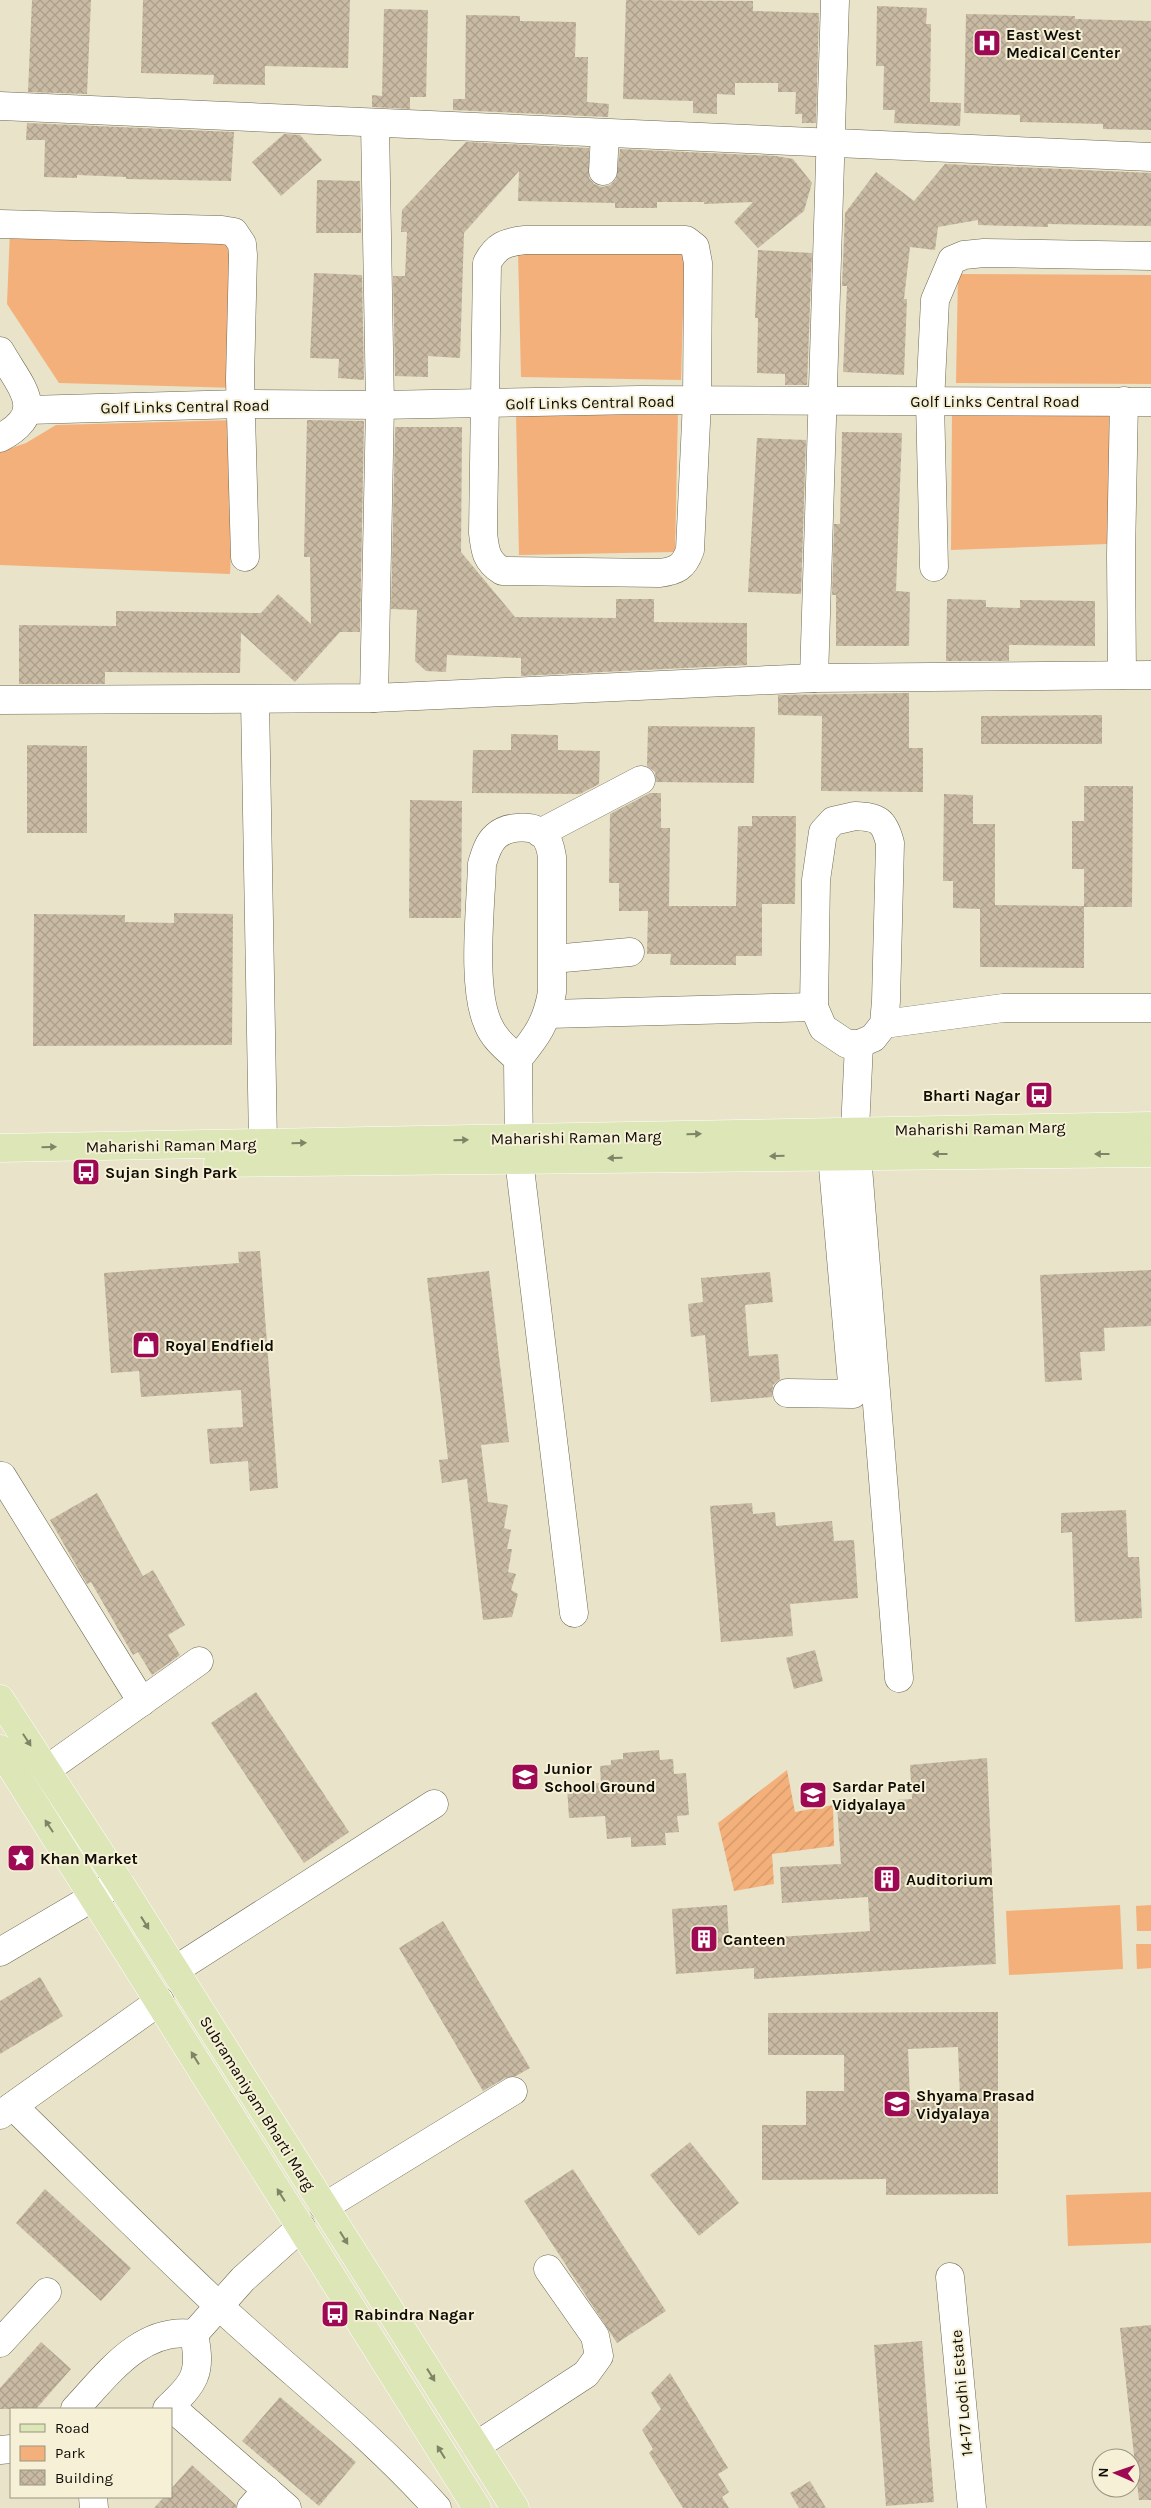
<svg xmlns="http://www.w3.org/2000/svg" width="1151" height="2508" font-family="Karla,sans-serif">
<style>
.green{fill:#f4b07a}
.garden{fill:url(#garden-furrows)}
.building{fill:url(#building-cross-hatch);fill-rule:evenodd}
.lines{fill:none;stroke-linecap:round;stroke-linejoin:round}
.minor-casing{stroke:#6d6952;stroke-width:29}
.major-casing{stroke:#fff;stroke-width:29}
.minor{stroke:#fff;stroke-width:28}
.major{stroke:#dce6b6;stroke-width:28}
.oneway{fill:#7f8466}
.labels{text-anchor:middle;stroke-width:4;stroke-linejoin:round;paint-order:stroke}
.poi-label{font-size:16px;font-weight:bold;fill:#0e0c05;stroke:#f5f0d6;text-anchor:start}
.street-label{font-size:16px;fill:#0e0c05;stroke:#f5f0d6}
</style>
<defs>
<pattern id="garden-furrows" width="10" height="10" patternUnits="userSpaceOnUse" patternTransform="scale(1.25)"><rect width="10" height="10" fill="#f4b07a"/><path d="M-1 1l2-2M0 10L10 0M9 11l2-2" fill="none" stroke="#d09668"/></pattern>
<pattern id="building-cross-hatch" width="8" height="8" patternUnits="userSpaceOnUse" patternTransform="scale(1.25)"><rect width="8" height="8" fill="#c9baa4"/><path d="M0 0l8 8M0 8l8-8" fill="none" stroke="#ab9f8c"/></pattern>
</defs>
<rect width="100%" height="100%" fill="#e8e3c9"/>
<g class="green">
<path d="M10 230 239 236 238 388 59 383 7 304Z"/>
<path d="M685 247 681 380 521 377 518 252Z"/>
<path d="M958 274 1151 275V384L956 383Z"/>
<path d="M678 410 675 552 519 555 516 413Z"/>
<path d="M952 412 1112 416 1107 544 951 550Z"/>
<path d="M237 420 230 574 0 565V452L26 443 56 425Z"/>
<path d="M1120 1905 1123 1969 1009 1975 1006 1911Z"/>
<path d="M1151 1905V1931H1137L1136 1906Z"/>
<path d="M1136 1944H1151V1968L1137 1969Z"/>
<path d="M1151 2192V2243L1068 2246 1066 2195Z"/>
</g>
<path class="garden" d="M787 1770 795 1812 833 1805 834 1846 772 1854 774 1884 734 1891 718 1823Z"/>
<g class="building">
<path d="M32 0H91L87 94 28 92Z"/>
<path d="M143 0H350L348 68 265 66V85L213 84 214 75 141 73Z"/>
<path d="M626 0 753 1V11L819 13 816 123H802V114H795L796 92H778V83H735V95L717 94V114L693 113V101L623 99Z"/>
<path d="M877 6 927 8 926 24H931L930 102 961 103 960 126 894 123 895 110H883L884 66H876Z"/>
<path d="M384 9 428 10 426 97H410V109L372 107V95L382 96Z"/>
<path d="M966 14 1075 16V19L1151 21V130L1103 129V124L1020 122V115L964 113Z"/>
<path d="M466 15 520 16V21L576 22 575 57H588L587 102 609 104 608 117 453 110V99H465Z"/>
<path d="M27 123 234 132 231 181 126 179V177L77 175V178L44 177 45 140H26Z"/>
<path d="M284 134 300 135 322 160 281 196 252 162Z"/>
<path d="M466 142 589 148V178L594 184 602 187 610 185 616 179 620 149 776 156 793 159 812 183 804 211 758 248 734 222 753 202 704 204V202H657V208H615V203L518 201 519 171 464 233 460 358 428 356V377L395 376 393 276H405L407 232H401L402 210Z"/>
<path d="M945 164 1151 173V226L1048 224V227L978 225V220L938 227 935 250 910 247 904 299H907L904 375 843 372 847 286H842L845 213 876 172 914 201Z"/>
<path d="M317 180 360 181 361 233H316Z"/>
<path d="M758 250 812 253 807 385H785V374L757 373 758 318H755Z"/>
<path d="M314 273 362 275 364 380 338 378 339 359 310 358Z"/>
<path d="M307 420 364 421 360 632H340L295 682 241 633 240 673 105 672V684H19V625L116 626V611L261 613 278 594 311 624 310 557H304Z"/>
<path d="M395 427H462L461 552 515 617 616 618V599H654V622L747 623V665L521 676V658L447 655 446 672 426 671 415 661 417 610 391 609Z"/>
<path d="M842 432 902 433 896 591 910 592 909 646H836V595H832L834 524H840Z"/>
<path d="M757 438 806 440 801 594 748 592Z"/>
<path d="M947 599 986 600V607L1020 608V600L1095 601V646L1009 645V661H946Z"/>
<path d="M909 693V748H923V792L821 791 822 716 778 715V695Z"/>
<path d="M1102 715V744H981V716Z"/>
<path d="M648 726 755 727 754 783 656 782 655 772 647 766Z"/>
<path d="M511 734 558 735V750L600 751 599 784 580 794 472 793 473 750H511Z"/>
<path d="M27 745 87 746V833H27Z"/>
<path d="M1084 786H1133L1132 907H1084V968L980 967V909L953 908V881H943L944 794 973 795V824H995V905L1084 906V869H1072V821H1084Z"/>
<path d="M650 793H661V828H670L669 906H736L738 826H752V816H796L795 904H762V956H736V965H670L671 954H647L648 911H619V883H609L610 814Z"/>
<path d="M410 800 462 801 461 918H409Z"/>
<path d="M174 913 233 914 232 1045 33 1046 34 914 125 915V922L174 923Z"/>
<path d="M260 1251 278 1488 250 1491 248 1461 210 1464 207 1429 243 1427 241 1390 141 1397 139 1371 111 1373 104 1273 239 1263 238 1252Z"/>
<path d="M1151 1270V1326L1104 1328 1105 1351 1080 1352 1082 1380 1045 1382 1040 1275Z"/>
<path d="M489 1271 509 1442 481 1445 488 1502 508 1505 504 1528 511 1530 507 1549H512L508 1572 516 1574 511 1590 518 1594 512 1617 483 1620 467 1479 442 1483 439 1460 448 1459 427 1278Z"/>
<path d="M770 1272 773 1302 745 1305 749 1356 778 1354 780 1379 773 1385 772 1397 711 1402 705 1335 691 1337 688 1304 703 1302 701 1278Z"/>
<path d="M97 1493 143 1576 153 1570 185 1625 168 1635 180 1655 152 1675 138 1652 133 1655 91 1582 87 1584 50 1520Z"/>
<path d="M752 1503 753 1514 775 1512 776 1526 832 1521 834 1541 854 1540 858 1598 790 1604 793 1636 721 1642 710 1506Z"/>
<path d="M1126 1510 1128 1557H1139L1142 1618 1075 1622 1072 1532 1061 1533V1513Z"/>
<path d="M815 1650 823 1681 794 1689 786 1658Z"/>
<path d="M256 1692 349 1832 304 1863 211 1723Z"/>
<path d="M659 1750 660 1760 673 1759 674 1774 686 1773 689 1815 677 1816 679 1832 665 1833 666 1845 631 1847V1837L607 1839 605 1816 569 1818 567 1786 601 1783 600 1766 611 1765V1760L623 1759V1753Z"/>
<path d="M987 1758 996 1964 754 1979V1968L676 1974 672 1909 727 1905 729 1940 870 1931 868 1897 782 1903 780 1867 841 1864 837 1804 912 1799 910 1765Z"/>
<path d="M443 1921 530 2068 516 2076 505 2078 483 2091 399 1948Z"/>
<path d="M40 1977 63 2016 0 2054V2001Z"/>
<path d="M998 2012V2194L886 2195V2179L762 2180V2125H806V2091H844V2055H768V2013ZM958 2047 960 2098 910 2100 908 2049Z"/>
<path d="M690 2142 739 2203 699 2236 650 2175Z"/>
<path d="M573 2169 666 2311 617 2343 524 2201Z"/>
<path d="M45 2189 131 2268 101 2301 16 2223Z"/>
<path d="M1151 2325V2500H1139L1120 2328Z"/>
<path d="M922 2341 934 2502 886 2506 874 2345Z"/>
<path d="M41 2342 71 2369 36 2409H0V2388Z"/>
<path d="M670 2373 728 2468 718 2474 729 2492 722 2497 729 2508H683L649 2453 653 2449 642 2430 661 2409 651 2393Z"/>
<path d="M280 2397 356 2462 319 2506 242 2441Z"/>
<path d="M192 2465 236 2505V2508H154L164 2497H171V2489Z"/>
<path d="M810 2481 826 2508H799L790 2493Z"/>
</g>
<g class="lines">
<defs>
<g id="minor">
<path d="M0 106 1151 157"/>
<path d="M603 171 605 134"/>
<path d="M0 224 222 230 234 232 242 244 243 255 240 379 245 557"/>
<path d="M525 240H686L695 247 698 263 697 401 690 550C684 567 677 571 659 573L502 571C486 561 485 551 483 533L487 263C496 246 505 242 525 240Z"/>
<path d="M0 351C21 388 49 412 0 438"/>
<path d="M28 410 241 404 380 405 639 400 1151 402"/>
<path d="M934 567 930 402 935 300 952 260 964 255 984 253 1151 256"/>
<path d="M1122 675 1121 555 1124 401"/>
<path d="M814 678 835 0"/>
<path d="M374 698 380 405 375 124"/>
<path d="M0 700 374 698 814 678 1151 675"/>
<path d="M255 700 263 1143"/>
<path d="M855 816C878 817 884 820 890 843L886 1001 884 1024 873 1038 859 1044H847L823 1028 814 1007 816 880 823 832 833 821Z"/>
<path d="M540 833 641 780"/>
<path d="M553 959 630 952"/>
<path d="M549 1014 814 1007"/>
<path d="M884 1024 1003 1008H1151"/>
<path d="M859 1044 855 1130 899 1678"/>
<path d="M518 1059C507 1049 494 1039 488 1024 471 987 481 906 482 864 485 854 488 843 496 836 507 826 533 824 544 835 549 841 551 850 552 857V992C547 1022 537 1036 518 1059L519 1160 574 1613"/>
<path d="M787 1393 853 1394 832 1156"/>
<path d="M2 1476 142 1702"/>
<path d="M46 1770 199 1661"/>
<path d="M0 1952 119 1882"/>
<path d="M175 1970 434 1804"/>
<path d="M14 2107C82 2173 149 2240 218 2305 291 2373 370 2433 437 2508"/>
<path d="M0 2115 160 2001"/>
<path d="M324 2207 513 2091"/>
<path d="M950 2277 972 2508"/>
<path d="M194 2334 243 2279 301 2227"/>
<path d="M0 2343 47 2292"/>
<path d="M170 2406 287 2508"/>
<path d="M75 2409C107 2375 141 2326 194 2334"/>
<path d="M167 2409C195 2382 202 2374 194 2334"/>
<path d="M476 2446 586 2374 599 2356 595 2336 548 2269"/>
<path d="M0 2450 11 2449"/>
<path d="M93 2497 94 2508"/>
<path d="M251 2508 267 2490"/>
</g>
<g id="major">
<path d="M0 1148 1151 1126"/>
<path d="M218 1163 1151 1153"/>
<path d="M0 1699 119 1882 515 2508"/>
<path d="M0 1749 477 2508"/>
</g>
</defs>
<use href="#minor" class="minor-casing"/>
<use href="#major" class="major-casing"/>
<use href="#minor" class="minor"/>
<use href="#major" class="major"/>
</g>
<defs><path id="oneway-solid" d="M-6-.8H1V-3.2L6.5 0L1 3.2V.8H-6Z" transform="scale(1.25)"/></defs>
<g class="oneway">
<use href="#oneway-solid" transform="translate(694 1134) rotate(-1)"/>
<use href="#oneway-solid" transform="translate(461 1140) rotate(-1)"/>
<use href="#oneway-solid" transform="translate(299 1143) rotate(-1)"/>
<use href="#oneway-solid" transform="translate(49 1147) rotate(-1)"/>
<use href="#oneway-solid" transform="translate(940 1154) rotate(180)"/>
<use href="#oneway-solid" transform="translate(1102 1154) rotate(180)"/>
<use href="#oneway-solid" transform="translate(777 1156) rotate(179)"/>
<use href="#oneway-solid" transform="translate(615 1158) rotate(179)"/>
<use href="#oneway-solid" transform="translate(27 1740) rotate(57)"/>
<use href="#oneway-solid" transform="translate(49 1826) rotate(-123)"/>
<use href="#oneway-solid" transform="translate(145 1923) rotate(58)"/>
<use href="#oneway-solid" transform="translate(195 2058) rotate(-122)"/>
<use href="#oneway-solid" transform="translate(281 2195) rotate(-122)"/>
<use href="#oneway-solid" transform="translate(344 2238) rotate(58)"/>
<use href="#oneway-solid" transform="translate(431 2375) rotate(58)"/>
<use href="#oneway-solid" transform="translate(441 2452) rotate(-122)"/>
</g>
<defs>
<symbol id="hospital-square" viewBox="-11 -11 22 22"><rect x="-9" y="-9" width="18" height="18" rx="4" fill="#9e0954" stroke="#f5f0d6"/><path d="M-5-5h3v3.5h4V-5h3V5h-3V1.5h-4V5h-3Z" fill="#fff"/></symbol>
<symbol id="bus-square" viewBox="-11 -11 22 22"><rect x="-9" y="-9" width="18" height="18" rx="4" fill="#9e0954" stroke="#f5f0d6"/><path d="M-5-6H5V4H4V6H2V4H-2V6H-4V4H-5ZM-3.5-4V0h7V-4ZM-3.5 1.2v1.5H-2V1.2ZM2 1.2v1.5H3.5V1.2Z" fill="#fff"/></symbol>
<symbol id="shop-square" viewBox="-11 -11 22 22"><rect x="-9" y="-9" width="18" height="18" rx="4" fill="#9e0954" stroke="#f5f0d6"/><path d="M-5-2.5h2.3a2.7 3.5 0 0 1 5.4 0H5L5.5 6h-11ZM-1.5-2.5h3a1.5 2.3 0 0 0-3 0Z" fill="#fff"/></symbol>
<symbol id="school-square" viewBox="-11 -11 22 22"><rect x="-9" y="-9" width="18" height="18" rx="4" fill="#9e0954" stroke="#f5f0d6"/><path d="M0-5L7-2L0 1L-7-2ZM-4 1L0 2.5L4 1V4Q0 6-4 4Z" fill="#fff"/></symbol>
<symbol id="sight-square" viewBox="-11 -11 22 22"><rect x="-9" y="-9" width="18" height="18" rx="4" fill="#9e0954" stroke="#f5f0d6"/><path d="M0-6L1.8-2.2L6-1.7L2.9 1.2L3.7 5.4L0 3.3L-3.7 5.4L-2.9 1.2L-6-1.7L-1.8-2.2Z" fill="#fff"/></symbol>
<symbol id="building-square" viewBox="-11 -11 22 22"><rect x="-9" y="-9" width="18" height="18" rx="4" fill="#9e0954" stroke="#f5f0d6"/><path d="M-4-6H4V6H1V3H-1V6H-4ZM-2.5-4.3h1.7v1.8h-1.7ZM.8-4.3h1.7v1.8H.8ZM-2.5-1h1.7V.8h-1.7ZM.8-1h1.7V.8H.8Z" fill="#fff"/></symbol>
</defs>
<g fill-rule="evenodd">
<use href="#hospital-square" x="971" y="27" width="32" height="32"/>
<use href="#bus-square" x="1023" y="1079" width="32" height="32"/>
<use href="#bus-square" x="70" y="1156" width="32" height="32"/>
<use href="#shop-square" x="130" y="1329" width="32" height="32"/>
<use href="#school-square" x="509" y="1761" width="32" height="32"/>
<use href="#school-square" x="797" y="1779" width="32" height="32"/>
<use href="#sight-square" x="5" y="1842" width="32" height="32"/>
<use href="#building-square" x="871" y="1863" width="32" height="32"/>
<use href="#building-square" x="688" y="1923" width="32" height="32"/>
<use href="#school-square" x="881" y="2088" width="32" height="32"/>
<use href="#bus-square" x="319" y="2298" width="32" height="32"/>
</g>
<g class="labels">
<g class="poi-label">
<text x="1006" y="40">East West<tspan x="1006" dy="18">Medical Center</tspan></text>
<text x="1020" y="1101" text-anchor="end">Bharti Nagar</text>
<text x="105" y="1178">Sujan Singh Park</text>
<text x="165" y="1351">Royal Endfield</text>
<text x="544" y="1774">Junior<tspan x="544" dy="18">School Ground</tspan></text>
<text x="832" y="1792">Sardar Patel<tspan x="832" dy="18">Vidyalaya</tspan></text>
<text x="40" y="1864">Khan Market</text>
<text x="906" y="1885">Auditorium</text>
<text x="723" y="1945">Canteen</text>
<text x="916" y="2101">Shyama Prasad<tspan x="916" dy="18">Vidyalaya</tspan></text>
<text x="354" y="2320">Rabindra Nagar</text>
</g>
<g class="street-label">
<text x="995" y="407">Golf Links Central Road</text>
<text transform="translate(590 402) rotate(-1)" y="6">Golf Links Central Road</text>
<text transform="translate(185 406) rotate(-1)" y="6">Golf Links Central Road</text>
<text transform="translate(980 1128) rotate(-1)" y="6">Maharishi Raman Marg</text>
<text transform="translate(576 1137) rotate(-1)" y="6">Maharishi Raman Marg</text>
<text transform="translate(171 1145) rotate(-1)" y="6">Maharishi Raman Marg</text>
<text transform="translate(258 2103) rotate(58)" y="6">Subramaniyam Bharti Marg</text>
<text transform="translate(961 2393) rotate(-95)" y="6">14-17 Lodhi Estate</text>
</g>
</g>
<rect x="10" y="2408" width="162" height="90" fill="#f5f0d6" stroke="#999582"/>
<rect x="20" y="2424" width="25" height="8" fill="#dce6b6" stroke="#999582"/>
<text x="55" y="2433" font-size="15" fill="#0e0c05">Road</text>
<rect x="20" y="2446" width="25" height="15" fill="#f4b07a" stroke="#999582"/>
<text x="55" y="2458" font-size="15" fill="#0e0c05">Park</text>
<rect x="20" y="2470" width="25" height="15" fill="url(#building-cross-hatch)" stroke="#999582"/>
<text x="55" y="2483" font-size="15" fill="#0e0c05">Building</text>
<g transform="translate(1116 2473) rotate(272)"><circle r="24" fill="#f5f0d6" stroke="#999582"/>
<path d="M0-4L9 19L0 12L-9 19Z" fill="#9e0954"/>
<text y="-8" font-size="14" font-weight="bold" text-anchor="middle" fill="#0e0c05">N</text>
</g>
</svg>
